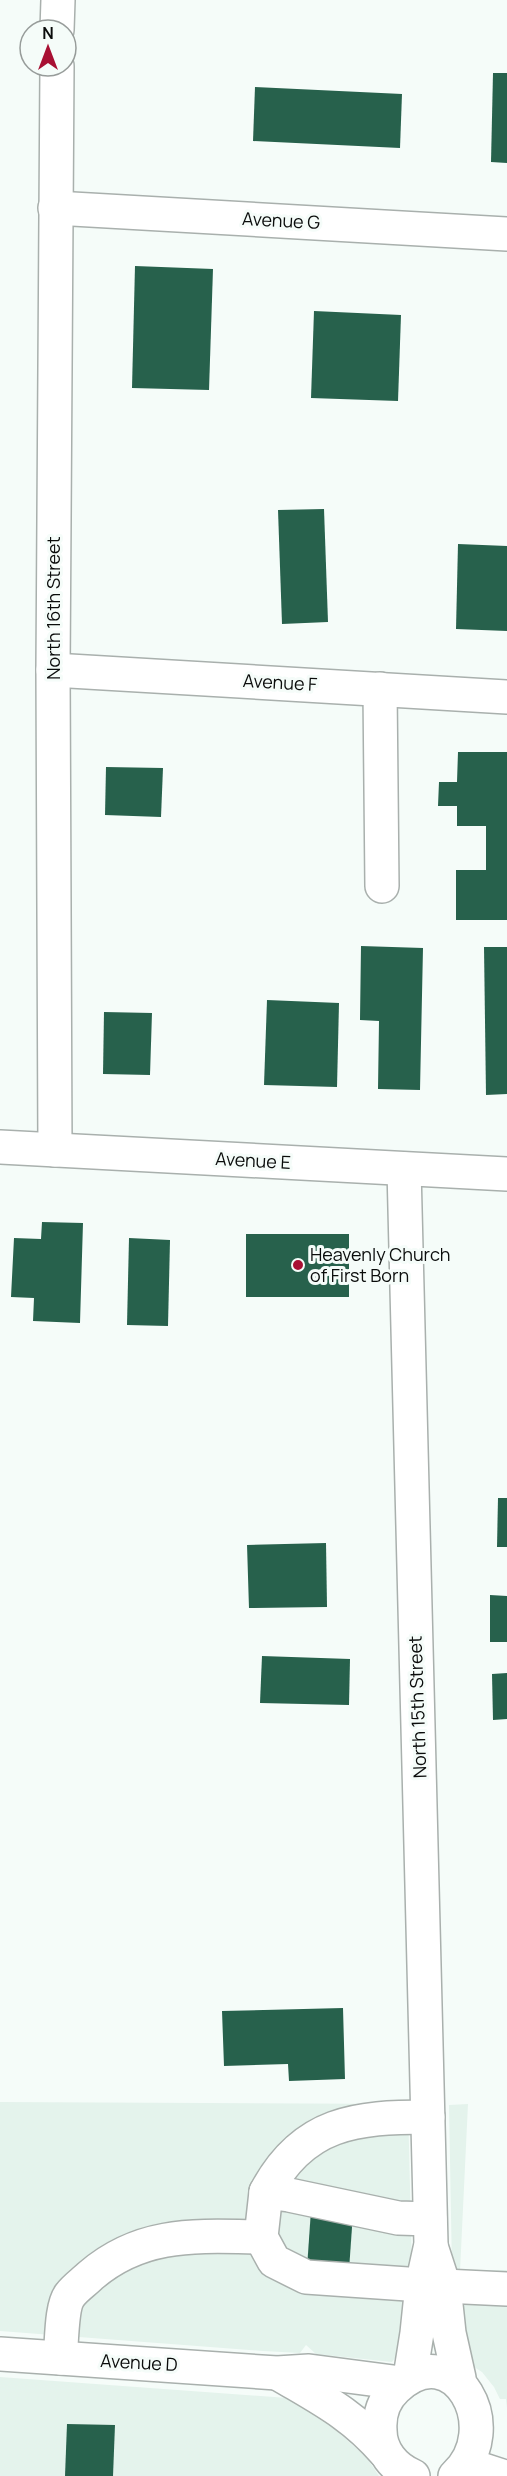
<svg xmlns="http://www.w3.org/2000/svg" width="507" height="2476" font-family="Manrope,sans-serif">
<style>
.built{fill:#e4f3ec}
.building{fill:#27614c}
.lines{fill:none;stroke-linecap:round;stroke-linejoin:round}
.minor-casing{stroke:#a9b0ad;stroke-width:36}
.minor{stroke:#fff;stroke-width:33}
.poi-dot{fill:#a81033;stroke:#f5fcf9;stroke-width:2}
.labels{text-anchor:middle;stroke-width:6;stroke-linejoin:round;paint-order:stroke}
.street-label{font-size:18px;fill:#0a0c0b;stroke:#f5fcf9}
.poi-label{font-size:18px;fill:#0a0c0b;stroke:#f5fcf9;text-anchor:start}
</style>
<rect width="100%" height="100%" fill="#f5fcf9"/>
<g class="built">
<path d="M0 2102 408 2104 412 2271 398 2354 392 2362 316 2354 306 2345 300 2353 263 2351 0 2331Z"/>
<path d="M468 2104 460 2271 507 2270V2408L506 2399H500L494 2387 482 2372 468 2363 452 2270 449 2105Z"/>
<path d="M0 2377 301 2399 367 2458 379 2476H0Z"/>
</g>
<g class="building">
<path d="M493 73H507V163L491 162Z"/>
<path d="M255 87 402 94 400 148 253 141Z"/>
<path d="M135 266 213 269 209 390 132 388Z"/>
<path d="M314 311 401 315 398 401 311 398Z"/>
<path d="M324 509 328 622 282 624 278 510Z"/>
<path d="M458 544 507 546V631L456 629Z"/>
<path d="M458 752H507V920H456V870H486V826H457V806H438L439 782H457Z"/>
<path d="M106 767 163 768 161 817 105 815Z"/>
<path d="M361 946 423 948 420 1090 378 1089 379 1021 360 1020Z"/>
<path d="M484 947H507V1094L486 1095Z"/>
<path d="M267 1000 339 1003 337 1087 264 1085Z"/>
<path d="M104 1012 152 1013 150 1075 103 1074Z"/>
<path d="M42 1222 83 1223 80 1323 33 1321 34 1298 11 1297 14 1238 41 1239Z"/>
<rect x="246" y="1234" width="103" height="63"/>
<path d="M129 1238 170 1240 168 1326 127 1325Z"/>
<path d="M498 1498H507V1547H497Z"/>
<path d="M326 1543 327 1607 249 1608 247 1545Z"/>
<path d="M490 1595 507 1596V1642H490Z"/>
<path d="M262 1656 350 1659 349 1705 260 1703Z"/>
<path d="M507 1673V1719L493 1720 492 1674Z"/>
<path d="M343 2008 345 2079 289 2081 288 2064 224 2066 222 2011Z"/>
<path d="M311 2210 353 2213 349 2270 307 2268Z"/>
<path d="M67 2424 115 2425 113 2476H65Z"/>
</g>
<g class="lines">
<defs>
<g id="minor">
<path d="M57 30 58 0"/>
<path d="M55 208 507 234"/>
<path d="M53 670 507 697"/>
<path d="M380 689 382 886"/>
<path d="M0 1147 507 1174"/>
<path d="M55 1150 53 670 57 66"/>
<path d="M404 1169 431 2244 422 2285 417 2333 410 2377"/>
<path d="M266 2192C303 2122 356 2117 428 2117"/>
<path d="M431 2246 444 2286 449 2333 459 2378"/>
<path d="M422 2285 306 2277 274 2261 261 2237 266 2192 289 2195 398 2218 430 2219"/>
<path d="M444 2286 507 2289"/>
<path d="M0 2354 277 2373 309 2371 401 2383"/>
<path d="M60 2358C62 2343 61 2306 70 2295 75 2288 84 2282 90 2276 142 2231 198 2236 261 2237"/>
<path d="M279 2374C321 2399 352 2414 385 2452"/>
<path d="M471 2466 502 2476"/>
<path d="M413 2476C394 2468 380 2451 380 2430 379 2415 384 2399 396 2388 454 2333 507 2429 455 2476"/>
</g>
</defs>
<use href="#minor" class="minor-casing"/>
<use href="#minor" class="minor"/>
</g>
<circle class="poi-dot" cx="298" cy="1265" r="6"/>
<g class="labels">
<g class="street-label">
<text transform="translate(281 221) rotate(3)" y="6">Avenue G</text>
<text transform="translate(54 608) rotate(-90)" y="6">North 16th Street</text>
<text transform="translate(280 683) rotate(3)" y="6">Avenue F</text>
<text transform="translate(253 1161) rotate(3)" y="6">Avenue E</text>
<text transform="translate(418 1707) rotate(-92)" y="6">North 15th Street</text>
<text transform="translate(139 2363) rotate(3)" y="6">Avenue D</text>
</g>
<g class="poi-label">
<text x="310" y="1261">Heavenly Church<tspan x="310" dy="21">of First Born</tspan></text>
</g>
</g>
<g transform="translate(48 48)"><circle r="28" fill="#f5fcf9" stroke="#979c9a" stroke-width="1.5"/>
<path d="M0-4.5L10 22L0 15L-10 22Z" fill="#a81033"/>
<text y="-9" font-size="16" font-weight="bold" text-anchor="middle" fill="#0a0c0b">N</text>
</g>
</svg>
